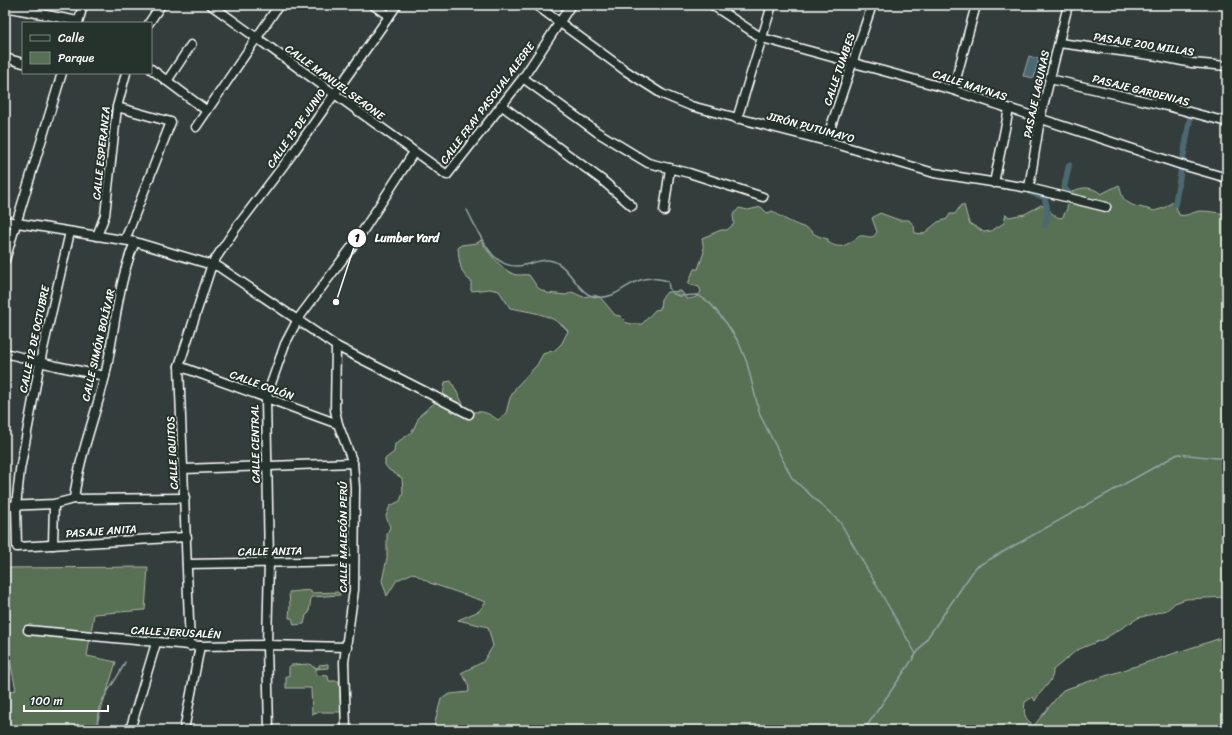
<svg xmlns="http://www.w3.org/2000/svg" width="1232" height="735" font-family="Sriracha,sans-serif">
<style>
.green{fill:#596f53;stroke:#acb7a9}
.water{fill:#4c6972;stroke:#94a5aa}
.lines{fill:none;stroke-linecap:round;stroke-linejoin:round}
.stream{stroke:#94a5aa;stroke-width:1.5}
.canal{stroke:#4c6972;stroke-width:6}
.minor-casing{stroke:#fff;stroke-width:11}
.minor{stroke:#26332d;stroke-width:8}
.labels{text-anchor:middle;stroke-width:4;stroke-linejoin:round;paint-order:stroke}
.street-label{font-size:11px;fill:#fff;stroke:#26332d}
.leader{fill:none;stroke:#fff;stroke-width:1.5}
.callout-dot{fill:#fff;stroke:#26332d;stroke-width:1.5}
.mark-label{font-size:12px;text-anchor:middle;font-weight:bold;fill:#111}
.callout-label{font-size:12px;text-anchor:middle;font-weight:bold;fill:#fff;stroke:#26332d;stroke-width:4;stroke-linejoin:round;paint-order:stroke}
</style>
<rect width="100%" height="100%" fill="#333d3b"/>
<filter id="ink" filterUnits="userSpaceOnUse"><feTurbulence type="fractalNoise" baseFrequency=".025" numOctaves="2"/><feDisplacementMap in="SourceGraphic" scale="8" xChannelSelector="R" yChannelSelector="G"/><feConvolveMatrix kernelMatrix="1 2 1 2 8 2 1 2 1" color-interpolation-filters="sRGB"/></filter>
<g filter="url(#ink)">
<g class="green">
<path d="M1119 185C1121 190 1121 196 1125 200 1132 208 1145 207 1154 211L1164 208 1174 201 1179 215C1187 217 1194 211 1201 211 1209 211 1218 213 1227 214V597L1186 599 1175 603 1167 610 1138 618 1104 639 1077 650 1053 670C1054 683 1040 690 1035 701L1033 697 1025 702C1024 711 1023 717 1031 723V729L1063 690 1227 636V730H433L441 699 450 694 469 692 468 683 461 673 483 662 493 646 488 627 458 620 479 611 486 602 430 583 413 573 397 580 387 596 382 581 387 558V534L390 527 386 516 390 506 400 501 403 493 402 478 389 470 385 465V459L394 452 395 444 412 432 420 415 443 396 445 382 451 381 468 413C482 410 487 412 498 420L506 413 510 398 516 387 537 365 543 354 555 350 562 343 568 331C554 314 530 312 510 308L499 291 490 289 471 291V281C460 275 459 260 458 248L461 245 477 243 481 240C487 252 502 269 513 274 518 276 525 274 529 275L538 288 547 293 566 295 572 292 583 297 594 295 600 297 615 315 620 316 627 323 632 324H642L655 310 660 309 661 299 667 292 681 291 687 299C694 298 698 298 701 291L699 287 688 284 694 269H698L704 252 702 238 721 230H727L734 224 733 215 739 208 748 210 761 207 767 213 773 211C781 218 796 225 806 228 809 229 813 233 816 235 820 237 824 238 828 239V242C841 251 848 244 860 236 868 235 872 241 877 232L872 218 880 213 899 220H909L914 226 915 233 923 234 938 222 947 219 950 214H955L961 205H964L969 223 984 232 991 231 1004 223 1006 214 1009 217 1025 214 1041 205C1050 208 1053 218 1062 218L1067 209 1068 194C1079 187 1091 185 1101 194Z"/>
<path d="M148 567 145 610 94 614 87 656 116 662 95 730H5V692L16 690 5 637V568Z"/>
<path d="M311 590V593L340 592V595L311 597 309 613 306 615 304 624 294 625 292 618H289L290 606 289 592Z"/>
<path d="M310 664 313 667 319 668V665L328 664V668L316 669V675L328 676 329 681H339L341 712H317L312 714 311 688H286V676H289V667L291 665Z"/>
</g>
<path class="water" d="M1029 56 1039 59 1034 78 1023 76Z"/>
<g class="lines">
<g class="stream">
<path d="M467 210C480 234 493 276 528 264 539 261 548 257 559 264 572 272 580 296 597 297 618 299 625 283 644 279 652 277 660 279 668 281L669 288 672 293 679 296 698 295 710 303 727 324 739 343 747 363 760 415 792 478 840 522 916 654"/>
<path d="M97 730C98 723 97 714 99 708 105 692 118 679 125 662"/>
<path d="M864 730 976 567 1178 454 1227 459"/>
</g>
<g class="canal">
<path d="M1031 193 1044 197C1048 208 1049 215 1045 225"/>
<path d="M1069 193 1064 188 1069 165"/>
<path d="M1175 204 1191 113"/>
</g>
<defs>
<g id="minor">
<path d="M211 5 447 175 523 78 571 5"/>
<path d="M373 5 389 16"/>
<path d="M536 5 626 71 662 94 691 106 826 141 934 173 1029 188 1106 207"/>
<path d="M712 5 762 38 953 90 1182 165 1227 178"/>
<path d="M5 7 78 21"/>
<path d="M78 23 83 5"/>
<path d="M149 23 161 5"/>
<path d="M1059 43 1158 56 1192 63 1227 66"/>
<path d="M5 58 23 63"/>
<path d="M151 69 207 111"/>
<path d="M523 78 597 132 648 163 689 173 763 197"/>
<path d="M1050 79 1167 106 1227 122"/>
<path d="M167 81 191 45"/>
<path d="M953 90 976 5"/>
<path d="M501 105 602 180 632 206"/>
<path d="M117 107 171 122 125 240"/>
<path d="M737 119 772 5"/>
<path d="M196 127 279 5"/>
<path d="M826 141 872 5"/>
<path d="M994 183 1009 109"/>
<path d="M1029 188 1040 119 1068 5"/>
<path d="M664 211 670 168"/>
<path d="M5 221 135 242 219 267 336 346 469 414"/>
<path d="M70 232 40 362 20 470 16 506 17 547 187 537"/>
<path d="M97 236 105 215 117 107 126 73"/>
<path d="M5 260 62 73"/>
<path d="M336 346 335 410 338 424 353 463 355 487 354 590 344 662 346 730"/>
<path d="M5 353 56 366 105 376"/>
<path d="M179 366 338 424"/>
<path d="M183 469 353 463"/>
<path d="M74 499C79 456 95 418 105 376 115 332 117 284 135 242"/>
<path d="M5 506 54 504 74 499 185 498"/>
<path d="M53 545 54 504"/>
<path d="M187 564 353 561"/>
<path d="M28 630 200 646 267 645 347 647"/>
<path d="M190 646 179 366 212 264 236 228 293 153 397 5"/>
<path d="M130 730 156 643"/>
<path d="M184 730 200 646"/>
<path d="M269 730 267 645 269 562 266 398 285 344 298 319 357 240 414 152"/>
</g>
</defs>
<use href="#minor" class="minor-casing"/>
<use href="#minor" class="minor"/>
</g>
</g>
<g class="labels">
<g class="street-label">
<text transform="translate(1144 44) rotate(9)" y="4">PASAJE 200 MILLAS</text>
<text transform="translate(839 69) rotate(-71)" y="4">CALLE TUMBES</text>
<text transform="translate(335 82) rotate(36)" y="4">CALLE MANUEL SEAONE</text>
<text transform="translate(970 85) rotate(18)" y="4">CALLE MAYNAS</text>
<text transform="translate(1141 90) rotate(14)" y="4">PASAJE GARDENIAS</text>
<text transform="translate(1036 94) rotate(-78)" y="4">PASAJE LAGUNAS</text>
<text transform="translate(487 103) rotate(-53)" y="4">CALLE FRAY PASCUAL ALEGRE</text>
<text transform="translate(811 127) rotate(15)" y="4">JIRÓN PUTUMAYO</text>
<text transform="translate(296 128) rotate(-55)" y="4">CALLE 15 DE JUNIO</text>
<text transform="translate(101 153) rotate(-84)" y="4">CALLE ESPERANZA</text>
<text transform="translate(34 339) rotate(-78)" y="4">CALLE 12 DE OCTUBRE</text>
<text transform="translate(98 345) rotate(-77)" y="4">CALLE SIMÓN BOLÍVAR</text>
<text transform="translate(262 385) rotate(20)" y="4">CALLE COLÓN</text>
<text transform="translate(255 444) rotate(-91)" y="4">CALLE CENTRAL</text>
<text transform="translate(172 453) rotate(-93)" y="4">CALLE IQUITOS</text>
<text transform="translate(101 531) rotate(-4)" y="4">PASAJE ANITA</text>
<text transform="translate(343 537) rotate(-90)" y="4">CALLE MALECÓN PERÚ</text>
<text transform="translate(270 551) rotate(-1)" y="4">CALLE ANITA</text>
<text transform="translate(176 632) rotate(3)" y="4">CALLE JERUSALÉN</text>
</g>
</g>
<path class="leader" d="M336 302L357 238"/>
<g class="callout-dot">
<circle cx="336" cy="302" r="4"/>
<circle cx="357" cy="238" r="10"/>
</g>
<g class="mark-label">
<text x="357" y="242">1</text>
</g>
<g class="callout-label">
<text x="407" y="242">Lumber Yard</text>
</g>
<rect width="1232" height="735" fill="none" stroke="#26332d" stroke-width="20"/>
<rect x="10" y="10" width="1212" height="715" fill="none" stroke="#fff" stroke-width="1.5" filter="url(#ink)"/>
<rect x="22" y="22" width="130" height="52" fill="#26332d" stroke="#7d8581"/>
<rect x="30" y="35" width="20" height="6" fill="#26332d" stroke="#7d8581"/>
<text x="58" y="42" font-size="12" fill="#ffffff">Calle</text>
<rect x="30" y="52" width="20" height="12" fill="#596f53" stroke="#7d8581"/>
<text x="58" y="62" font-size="12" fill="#ffffff">Parque</text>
<path d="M24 705v6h84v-6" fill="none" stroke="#ffffff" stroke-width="2"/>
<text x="30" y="705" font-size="12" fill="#ffffff" stroke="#26332d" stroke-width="3" paint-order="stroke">100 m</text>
</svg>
